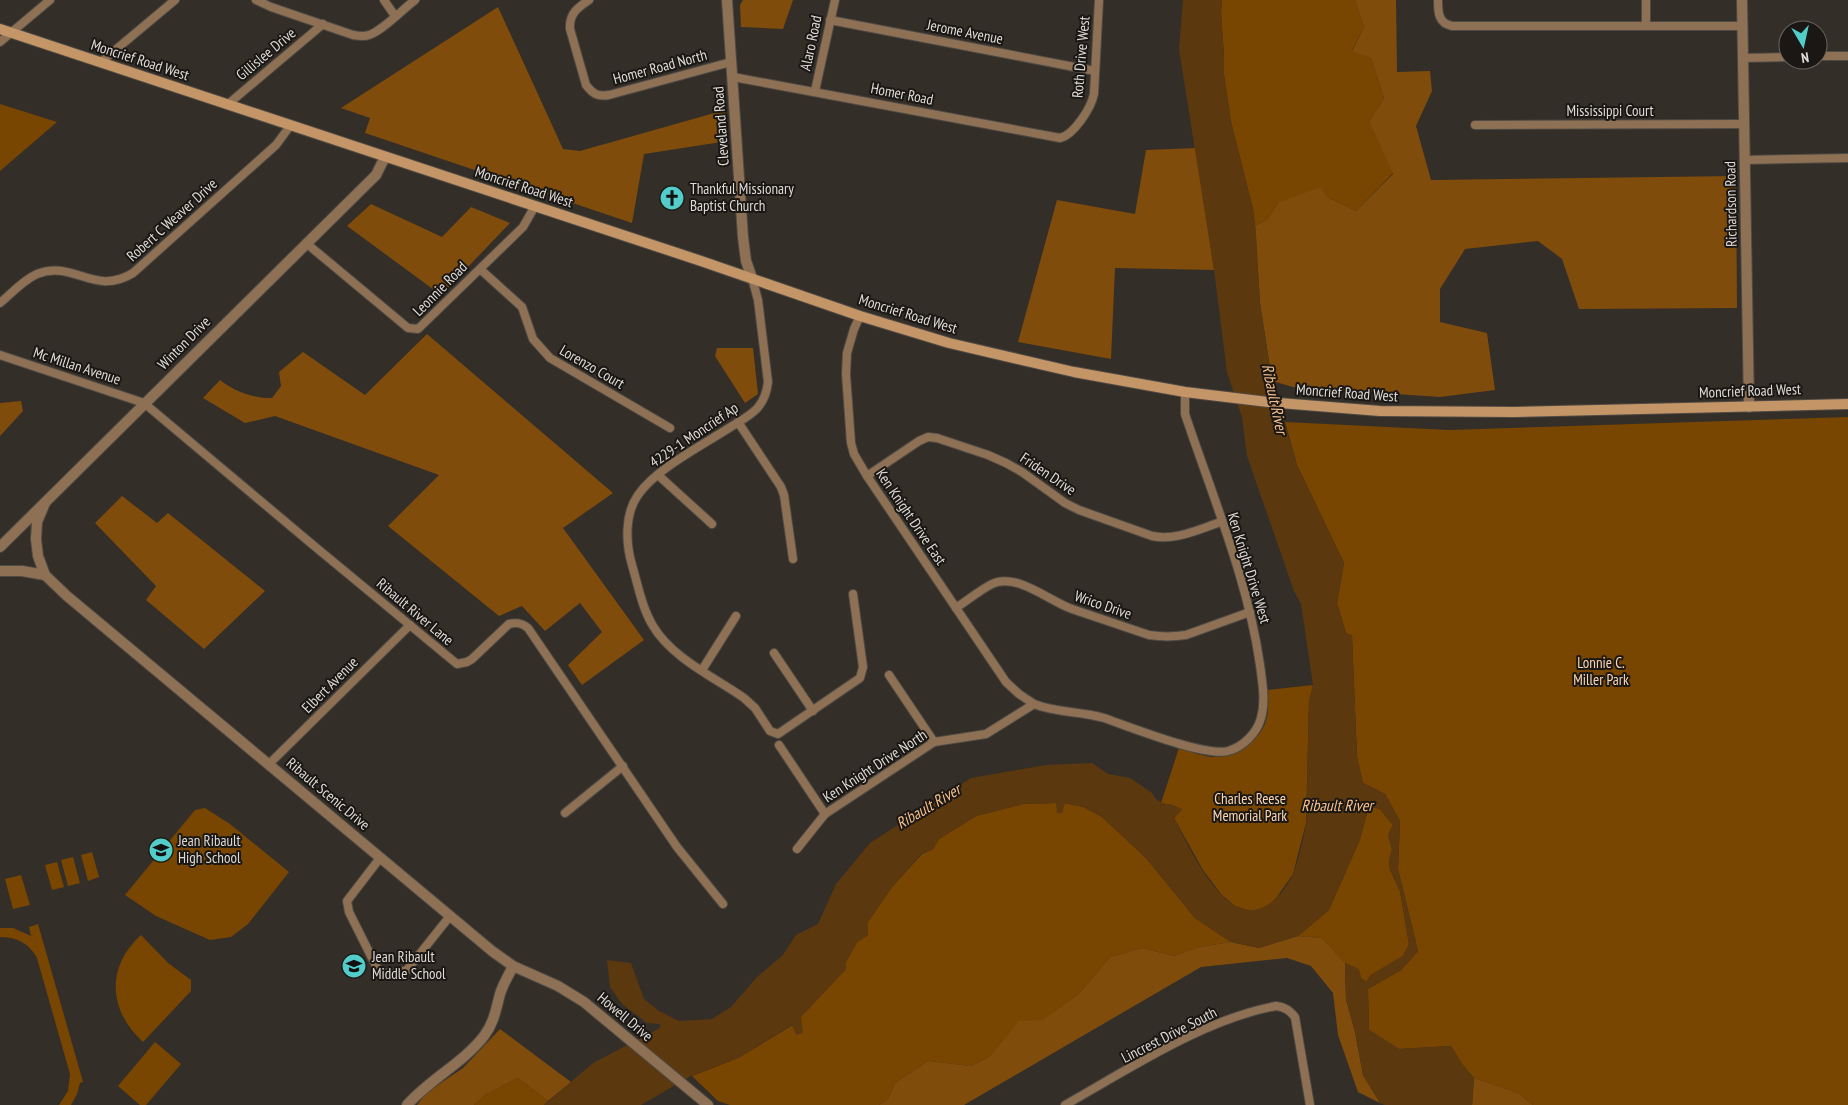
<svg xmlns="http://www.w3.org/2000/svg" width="1848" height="1105" font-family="'PT Sans Narrow',sans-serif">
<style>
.green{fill:#784601}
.forest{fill:#7f4c0c}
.water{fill:#5c380f}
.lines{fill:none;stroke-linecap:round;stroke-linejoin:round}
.minor-casing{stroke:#4f4a44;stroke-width:10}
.tertiary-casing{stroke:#4f4a44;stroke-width:12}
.secondary-casing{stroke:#4f4a44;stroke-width:12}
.minor{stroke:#8e7154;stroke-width:8}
.tertiary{stroke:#8e7154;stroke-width:10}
.secondary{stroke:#c49567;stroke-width:10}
.labels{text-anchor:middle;stroke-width:4;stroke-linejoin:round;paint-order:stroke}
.street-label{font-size:15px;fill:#dfdbd7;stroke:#1a1714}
.poi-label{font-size:15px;fill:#dfdbd7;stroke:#1a1714;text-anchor:start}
.park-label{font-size:15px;fill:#fbd6b4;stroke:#1a1714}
.water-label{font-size:16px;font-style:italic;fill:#f5be8a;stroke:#1a1714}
</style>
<rect width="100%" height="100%" fill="#342e28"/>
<g class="green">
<path d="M1222 0H1355L1364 27 1352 50 1371 58 1384 98 1369 122 1393 173 1356 211 1327 197 1278 203 1267 220 1255 226 1253 209 1231 122 1224 75V57L1221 13Z"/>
<path d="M0 104 57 122 0 171Z"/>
<path d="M1848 417V1105H1533L1518 1093 1474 1078 1462 1064 1451 1046 1399 1049 1369 1030 1368 989 1401 970 1418 951 1398 869 1400 821 1385 794 1363 783 1357 757 1352 636 1346 633 1337 603 1344 563 1297 465 1285 422 1449 430Z"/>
<path d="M1313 685 1309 702 1306 823 1293 874 1274 901 1264 908 1250 911 1235 906 1221 894 1203 870 1174 818 1182 809 1161 803 1179 748C1189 751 1201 756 1212 757 1235 758 1262 740 1267 717 1269 708 1268 698 1268 690Z"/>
<path d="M1056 803 1062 813 1064 803 1083 807 1102 817 1146 858 1195 918 1231 942 1199 947 1174 956 1142 948 1110 957 1079 994 1043 1021 1019 1022 989 1057 971 1066 928 1061 895 1083 888 1099 879 1105H730L718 1101 692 1076 738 1058 793 1025 846 969V962L857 942 868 935V922L892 887 922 854 933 849 939 839 976 816 1023 804Z"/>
<path d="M1369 806 1380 809 1393 825 1388 835 1392 849 1389 861 1390 870 1400 891 1409 944 1403 956 1371 975 1366 982 1361 978 1358 969 1345 963 1322 938 1298 936 1329 910 1360 839Z"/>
<path d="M205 808 230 824 289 872 248 924 231 937 210 940 156 916 125 895 195 810Z"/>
<path d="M92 852 99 877 88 881 81 855Z"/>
<path d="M73 857 80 883 68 886 61 860Z"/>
<path d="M57 862 64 887 52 890 45 865Z"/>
<path d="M21 875 30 905 13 909 5 879Z"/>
<path d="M38 924 83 1082 80 1083 77 1094 71 1105H59L68 1091 70 1074 37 958C29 943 17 937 0 937V928H13L31 936 29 927Z"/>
<path d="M141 935 168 963 191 980V991L143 1042C109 1011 105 968 141 935Z"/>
<path d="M155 1042 181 1064 146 1105H140L118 1086Z"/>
<path d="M518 1078 548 1101 544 1105H474L485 1095Z"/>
</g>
<g class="forest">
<path d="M743 0H793L783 29 741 27 740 5Z"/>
<path d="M1355 0H1396L1397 72 1430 71 1432 91 1416 126 1431 180 1736 176 1737 308 1579 309 1562 259 1538 241 1465 249 1440 289V322L1487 333 1495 390 1440 397 1293 387 1272 381 1260 303 1255 226 1267 220 1278 203 1320 187 1327 197 1356 211 1393 174 1369 122 1384 98 1371 58 1352 51 1364 27Z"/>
<path d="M498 7 563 149 580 151 725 110 728 141 644 154 632 223 365 133 370 118 341 108Z"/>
<path d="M1196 148 1214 270 1115 268 1111 359 1018 342 1057 200 1135 214 1146 150Z"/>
<path d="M371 204 442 237 471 207 510 223 441 295 347 226Z"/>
<path d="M427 334 613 493 563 528 644 640 582 685 568 665 602 632 580 603 545 631 522 606 499 616 388 526 439 475 275 416 245 423 203 398 220 380C235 392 253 398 272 398L281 386 279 372 303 352 365 395Z"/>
<path d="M717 348H753L758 394 745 403 715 356Z"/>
<path d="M21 401 23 411 0 436V403Z"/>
<path d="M122 496 157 523 168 513 265 591 204 649 146 600 156 586 95 523Z"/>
<path d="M1298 936 1322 938 1345 963 1346 999 1355 1032 1363 1075 1380 1103 1358 1092 1338 1035 1333 993 1311 966 1287 958 1201 967 964 1105H879L888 1099 895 1083 928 1061 971 1066 989 1057 1019 1021 1043 1020 1079 994 1110 957 1142 948 1174 956 1199 947 1231 942 1259 948Z"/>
<path d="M500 1029 571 1082 548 1101 518 1078 485 1095 474 1105H417L426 1093 463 1068Z"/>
<path d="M1474 1078 1518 1093 1533 1105H1472Z"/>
</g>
<path class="water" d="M1183 0H1222L1221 13 1224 57V75L1231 122 1253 209 1256 233 1260 303 1272 381 1297 465 1344 563 1337 603 1346 633 1352 635 1357 757 1363 783 1385 794 1400 821 1398 869 1418 951 1401 970 1368 989 1369 1030 1399 1049 1451 1046 1462 1064 1474 1078 1472 1105H1385L1380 1103 1363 1075 1355 1032 1346 999 1345 963 1359 969 1361 978 1366 982 1371 975 1403 956 1409 944 1400 891 1390 870 1389 861 1392 848 1388 835 1393 825 1380 809 1369 806 1360 839 1329 910 1298 936 1259 948 1231 942 1195 918 1146 858 1102 817 1083 807 1065 803 1062 813H1057L1056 803 1023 804 976 816 939 839 933 849 921 854 892 887 868 922V935L857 942 846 962V969L801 1017 803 1033 796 1035 792 1025 738 1058 691 1076 641 1105H544L593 1063 660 1028V1024L647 1023 622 1004 610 987 607 960 631 963 644 999 659 1011 679 1021 712 1019 731 1007 757 977 782 956 796 935 818 924 836 884 870 843 971 778 1046 765 1092 763 1108 774 1130 778 1152 793 1155 798 1164 805 1170 804 1182 809 1174 818C1188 846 1208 888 1234 905 1259 921 1283 896 1293 874 1297 866 1305 833 1306 823 1307 811 1307 797 1307 785 1308 757 1308 729 1309 702L1313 685 1301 604 1294 591 1247 456 1242 417 1227 372 1214 270 1179 49Z"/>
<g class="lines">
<defs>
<g id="minor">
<path d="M256 0 271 7 353 35C358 36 364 37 369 35 382 31 403 9 415 0"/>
<path d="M384 0 395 16"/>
<path d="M589 0C577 8 569 14 570 29L586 85C593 94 598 97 609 95L731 62"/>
<path d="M1438 0C1438 12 1438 23 1452 26H1743"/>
<path d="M1646 0V26"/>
<path d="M830 20 1095 71"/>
<path d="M0 42 50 0"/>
<path d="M1818 56H1848"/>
<path d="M1743 58 1788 57"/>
<path d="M101 62 175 0"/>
<path d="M733 77 1060 138C1074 135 1091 108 1094 94L1099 0"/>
<path d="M815 91 835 0"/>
<path d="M227 105 323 24"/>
<path d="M1475 125 1745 124"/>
<path d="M1745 160 1848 158"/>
<path d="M306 243 408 328 418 329 523 227 535 206"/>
<path d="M480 269 522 307 533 339 550 358 670 428"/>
<path d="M752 278 758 300 768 382C765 409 750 415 729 428 701 446 656 469 638 495 624 515 626 544 632 565 638 585 642 608 653 626 672 658 714 677 744 698L755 708 770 731 778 734 860 678 863 667 853 594"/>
<path d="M0 303C11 294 23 280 37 274 73 259 94 297 133 273L276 145 290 126"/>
<path d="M860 316 854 329 847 353 846 374 851 443 854 454 867 476 1006 682 1019 694 1034 704"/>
<path d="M0 355 144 403 313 545 457 664 467 662 472 659 509 624C517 622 522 623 528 628L677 847 723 904"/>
<path d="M738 422 781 487 784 495 793 559"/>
<path d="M658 475 712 524"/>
<path d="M867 476 919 441 928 437 937 438 988 455 1006 463 1022 472 1065 503 1079 510 1152 536C1176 541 1199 529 1221 522"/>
<path d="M956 608C968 600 980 590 992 584 1016 572 1049 601 1072 609L1149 635C1162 637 1173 637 1186 635L1250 612"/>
<path d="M774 653 813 711"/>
<path d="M702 670 736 616"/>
<path d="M889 675 934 742"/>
<path d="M779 745 825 814"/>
<path d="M269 764 410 625"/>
<path d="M565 813 623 766"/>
<path d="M797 849 825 814 934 742 986 734 1034 704C1056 713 1081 711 1104 718 1130 727 1205 757 1228 751 1243 747 1257 733 1261 718 1266 701 1262 681 1260 665 1248 580 1212 495 1185 414V392"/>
<path d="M380 858 347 901 349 912 379 972 392 974 407 970 450 916"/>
<path d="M1065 1105C1129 1069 1204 1019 1276 1006 1285 1007 1289 1010 1295 1017L1310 1105"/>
</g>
<g id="tertiary">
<path d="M727 0 743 237 746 261 752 278"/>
<path d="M1742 0 1749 407"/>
<path d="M45 503 37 522 36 539 38 556 45 575 67 596 492 951 513 966 558 986 584 1002 708 1105"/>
<path d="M0 547 376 175 385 157"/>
<path d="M0 571H22L45 575"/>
<path d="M407 1105C430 1079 463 1063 484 1036 494 1023 496 1009 500 994 503 984 509 975 513 966"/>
</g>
<path id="secondary" d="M0 29 701 261 860 316 949 343 1074 372 1185 392 1268 402 1380 411 1514 412 1848 404"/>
</defs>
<use href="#minor" class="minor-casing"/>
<use href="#tertiary" class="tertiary-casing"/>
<use href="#secondary" class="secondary-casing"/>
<use href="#minor" class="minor"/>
<use href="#tertiary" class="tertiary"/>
<use href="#secondary" class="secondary"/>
</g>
<defs>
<symbol id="church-disc" viewBox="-11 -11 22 22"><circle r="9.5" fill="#53cdc9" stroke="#1a1714"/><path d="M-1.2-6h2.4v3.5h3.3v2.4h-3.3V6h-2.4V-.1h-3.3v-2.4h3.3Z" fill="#111"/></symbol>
<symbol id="school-disc" viewBox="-11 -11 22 22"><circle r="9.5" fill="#53cdc9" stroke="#1a1714"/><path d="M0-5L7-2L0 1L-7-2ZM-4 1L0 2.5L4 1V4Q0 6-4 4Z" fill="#111"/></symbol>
</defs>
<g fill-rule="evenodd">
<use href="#church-disc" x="658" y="184" width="28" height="28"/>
<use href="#school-disc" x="147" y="836" width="28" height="28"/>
<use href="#school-disc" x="340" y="952" width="28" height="28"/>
</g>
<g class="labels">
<g class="street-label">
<text transform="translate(965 32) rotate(11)" y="5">Jerome Avenue</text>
<text transform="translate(811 43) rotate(-78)" y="5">Alaro Road</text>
<text transform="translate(266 54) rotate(-40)" y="5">Gillislee Drive</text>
<text transform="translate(1081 57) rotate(-85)" y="5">Roth Drive West</text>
<text transform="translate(140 60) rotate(18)" y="5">Moncrief Road West</text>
<text transform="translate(660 67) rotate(-15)" y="5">Homer Road North</text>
<text transform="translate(902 94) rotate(11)" y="5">Homer Road</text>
<text x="1610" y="116">Mississippi Court</text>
<text transform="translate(721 126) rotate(-94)" y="5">Cleveland Road</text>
<text transform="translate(524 187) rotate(18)" y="5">Moncrief Road West</text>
<text transform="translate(1731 204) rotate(-91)" y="5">Richardson Road</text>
<text transform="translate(172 220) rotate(-42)" y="5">Robert C Weaver Drive</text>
<text transform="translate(440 289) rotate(-45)" y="5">Leonnie Road</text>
<text transform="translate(908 314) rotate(17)" y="5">Moncrief Road West</text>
<text transform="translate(184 343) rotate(-45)" y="5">Winton Drive</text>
<text transform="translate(77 366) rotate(18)" y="5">Mc Millan Avenue</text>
<text transform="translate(592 367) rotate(30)" y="5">Lorenzo Court</text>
<text transform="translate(1750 391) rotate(-2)" y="5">Moncrief Road West</text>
<text transform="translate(1347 393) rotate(4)" y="5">Moncrief Road West</text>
<text transform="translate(694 435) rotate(-34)" y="5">4229-1 Moncrief Ap</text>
<text transform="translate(1048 474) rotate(34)" y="5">Friden Drive</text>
<text transform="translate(911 517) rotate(56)" y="5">Ken Knight Drive East</text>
<text transform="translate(1249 568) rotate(73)" y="5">Ken Knight Drive West</text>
<text transform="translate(1103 605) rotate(19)" y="5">Wrico Drive</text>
<text transform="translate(415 612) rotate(40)" y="5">Ribault River Lane</text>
<text transform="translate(330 685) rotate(-45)" y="5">Elbert Avenue</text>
<text transform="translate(875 766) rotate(-33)" y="5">Ken Knight Drive North</text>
<text transform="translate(328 794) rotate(40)" y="5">Ribault Scenic Drive</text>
<text transform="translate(625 1017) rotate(40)" y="5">Howell Drive</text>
<text transform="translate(1169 1035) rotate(-27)" y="5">Lincrest Drive South</text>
</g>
<g class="poi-label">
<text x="690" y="194">Thankful Missionary<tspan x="690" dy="17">Baptist Church</tspan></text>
<text x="178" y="846">Jean Ribault<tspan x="178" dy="17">High School</tspan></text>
<text x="372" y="962">Jean Ribault<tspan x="372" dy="17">Middle School</tspan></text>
</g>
<g class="park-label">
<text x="1601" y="668">Lonnie C.<tspan x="1601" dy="17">Miller Park</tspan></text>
<text x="1250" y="804">Charles Reese<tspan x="1250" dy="17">Memorial Park</tspan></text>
</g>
<g class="water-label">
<text transform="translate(1275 399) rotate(78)" y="6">Ribault River</text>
<text x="1337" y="811">Ribault River</text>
<text transform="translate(928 806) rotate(-31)" y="6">Ribault River</text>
</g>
</g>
<g transform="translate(1803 45) rotate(171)"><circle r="24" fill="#1a1714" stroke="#696562"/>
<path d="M0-4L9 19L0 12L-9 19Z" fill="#53cdc9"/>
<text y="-8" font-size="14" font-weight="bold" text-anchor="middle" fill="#dfdbd7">N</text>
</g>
</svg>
